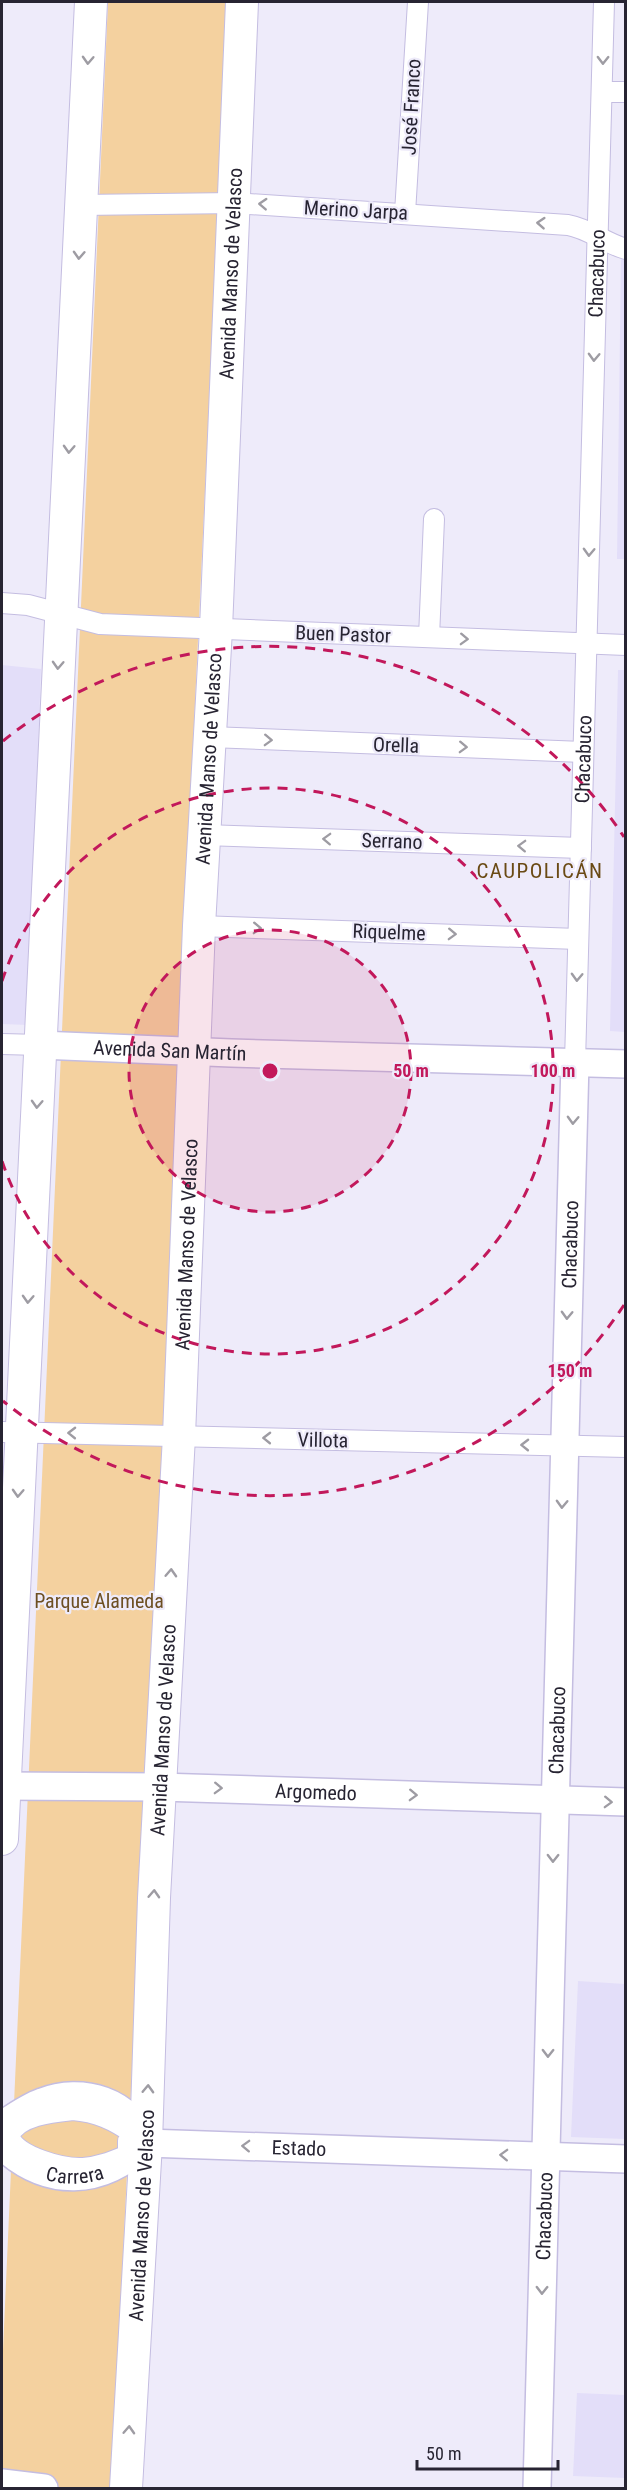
<svg xmlns="http://www.w3.org/2000/svg" width="627" height="2490" font-family="'Roboto Condensed',sans-serif">
<style>
.built{fill:#e3def9}
.green{fill:#f4d19f}
.lines{fill:none;stroke-linecap:round;stroke-linejoin:round}
.street-casing{stroke:#c4bde1;stroke-width:22}
.secondary-casing{stroke:#c4bde1;stroke-width:30}
.primary-casing{stroke:#c4bde1;stroke-width:34}
.street{stroke:#fff;stroke-width:20}
.secondary{stroke:#fff;stroke-width:27}
.primary{stroke:#fff;stroke-width:32}
.oneway{stroke:#9e9ca3}
.ring{fill:none;stroke:#c2185b;stroke-width:3;stroke-dasharray:10 8}
.labels{text-anchor:middle;stroke-width:4.5;stroke-linejoin:round;paint-order:stroke}
.street-label{font-size:20px;fill:#272432;stroke:#eeebfa}
.park-label{font-size:20px;fill:#6d4f22;stroke:#eeebfa}
.neighbourhood-label{font-size:21px;letter-spacing:1.5px;fill:#6a4a14;stroke:#eeebfa}
.centre{fill:#c2185b;stroke:#eeebfa;stroke-width:3}
.ring-label{font-size:18px;text-anchor:middle;font-weight:bold;fill:#c2185b;stroke:#eeebfa;stroke-width:4.5;stroke-linejoin:round;paint-order:stroke}
</style>
<rect width="100%" height="100%" fill="#eeebfa"/>
<g class="built">
<path d="M621 257H625L626 559H617Z"/>
<path d="M2 665 41 669 28 1025 2 1024Z"/>
<path d="M618 670H626L625 1032 610 1031Z"/>
<path d="M578 1981 625 1984V2139L571 2137Z"/>
<path d="M577 2393 625 2395V2478L573 2476Z"/>
</g>
<path class="green" d="M108 2H228L178 1065 161 1612 145 1794 112 2488H2V2372Z"/>
<g class="lines">
<defs>
<g id="street">
<path d="M602 92H626"/>
<path d="M81 205 234 203 568 225C590 229 604 243 626 249"/>
<path d="M405 213 418 2"/>
<path d="M2 603 28 605 100 624 626 645"/>
<path d="M429 637 434 519"/>
<path d="M210 737 583 752"/>
<path d="M204 835 581 848"/>
<path d="M199 926 578 939"/>
<path d="M2 1044 40 1045"/>
<path id="s1" d="M575 1062 604 2"/>
<path d="M2 1432 626 1447"/>
<path d="M73 2110C97 2112 114 2120 134 2134L128 2141V2155C113 2161 99 2167 83 2168 63 2169 16 2157 9 2136 18 2115 54 2112 73 2110Z"/>
</g>
<g id="secondary">
<path id="s2" d="M40 1045 231 1053 626 1064"/>
<path id="s3" d="M2 1786 160 1787 626 1802"/>
<path d="M2 2125C14 2117 28 2107 42 2102 82 2086 131 2101 146 2143"/>
<path id="s4" d="M146 2143 626 2159"/>
<path id="s5" d="M2 2146C47 2188 102 2187 146 2143"/>
<path d="M2 2483 44 2488"/>
<path id="s6" d="M537 2488 575 1062"/>
</g>
<g id="primary">
<path d="M2 1839 91 2"/>
<path id="s7" d="M126 2488 146 2143 154 1898 179 1436 199 926 216 629 242 2"/>
</g>
</defs>
<use href="#street" class="street-casing"/>
<use href="#secondary" class="secondary-casing"/>
<use href="#primary" class="primary-casing"/>
<use href="#street" class="street"/>
<use href="#secondary" class="secondary"/>
<use href="#primary" class="primary"/>
</g>
<defs><path id="oneway-chevron" d="M-2-3.5L2.5 0L-2 3.5" fill="none" stroke-width="1.6" stroke-linecap="round" stroke-linejoin="round" transform="scale(1.5)"/></defs>
<g class="oneway">
<use href="#oneway-chevron" transform="translate(88 60) rotate(93)"/>
<use href="#oneway-chevron" transform="translate(603 60) rotate(91)"/>
<use href="#oneway-chevron" transform="translate(263 204) rotate(-177)"/>
<use href="#oneway-chevron" transform="translate(541 223) rotate(-176)"/>
<use href="#oneway-chevron" transform="translate(79 255) rotate(93)"/>
<use href="#oneway-chevron" transform="translate(594 357) rotate(92)"/>
<use href="#oneway-chevron" transform="translate(69 449) rotate(93)"/>
<use href="#oneway-chevron" transform="translate(589 552) rotate(92)"/>
<use href="#oneway-chevron" transform="translate(464 639) rotate(2)"/>
<use href="#oneway-chevron" transform="translate(58 665) rotate(93)"/>
<use href="#oneway-chevron" transform="translate(268 740) rotate(2)"/>
<use href="#oneway-chevron" transform="translate(463 747) rotate(2)"/>
<use href="#oneway-chevron" transform="translate(327 839) rotate(-178)"/>
<use href="#oneway-chevron" transform="translate(522 846) rotate(-178)"/>
<use href="#oneway-chevron" transform="translate(257 928) rotate(2)"/>
<use href="#oneway-chevron" transform="translate(452 934) rotate(2)"/>
<use href="#oneway-chevron" transform="translate(577 977) rotate(92)"/>
<use href="#oneway-chevron" transform="translate(37 1104) rotate(93)"/>
<use href="#oneway-chevron" transform="translate(573 1120) rotate(92)"/>
<use href="#oneway-chevron" transform="translate(28 1299) rotate(93)"/>
<use href="#oneway-chevron" transform="translate(567 1315) rotate(92)"/>
<use href="#oneway-chevron" transform="translate(72 1433) rotate(-179)"/>
<use href="#oneway-chevron" transform="translate(267 1438) rotate(-179)"/>
<use href="#oneway-chevron" transform="translate(525 1445) rotate(-179)"/>
<use href="#oneway-chevron" transform="translate(18 1493) rotate(93)"/>
<use href="#oneway-chevron" transform="translate(562 1504) rotate(92)"/>
<use href="#oneway-chevron" transform="translate(171 1573) rotate(-87)"/>
<use href="#oneway-chevron" transform="translate(218 1788) rotate(2)"/>
<use href="#oneway-chevron" transform="translate(413 1795) rotate(2)"/>
<use href="#oneway-chevron" transform="translate(608 1802) rotate(2)"/>
<use href="#oneway-chevron" transform="translate(553 1858) rotate(91)"/>
<use href="#oneway-chevron" transform="translate(154 1894) rotate(-87)"/>
<use href="#oneway-chevron" transform="translate(548 2053) rotate(91)"/>
<use href="#oneway-chevron" transform="translate(148 2089) rotate(-88)"/>
<use href="#oneway-chevron" transform="translate(246 2146) rotate(-178)"/>
<use href="#oneway-chevron" transform="translate(504 2155) rotate(-178)"/>
<use href="#oneway-chevron" transform="translate(542 2290) rotate(91)"/>
<use href="#oneway-chevron" transform="translate(129 2430) rotate(-87)"/>
</g>
<circle cx="270" cy="1071" r="141" fill="#c2185b" fill-opacity=".12"/>
<g class="ring">
<circle cx="270" cy="1071" r="141"/>
<path d="M2 981A283 283 0 1 1 2 1161"/>
<path d="M624 1305A424 424 0 0 1 3 1401M3 741A424 424 0 0 1 624 837"/>
</g>
<g class="labels">
<g class="street-label">
<text transform="translate(411 107) rotate(-87)" y="7">José Franco</text>
<text transform="translate(356 210) rotate(3)" y="7">Merino Jarpa</text>
<text dy="7" stroke="none"><textPath href="#s1" startOffset="789">Chacabuco</textPath></text>
<text dy="7" stroke="none"><textPath href="#s7" startOffset="2217">Avenida Manso de Velasco</textPath></text>
<text transform="translate(343 634) rotate(2)" y="7">Buen Pastor</text>
<text transform="translate(396 745) rotate(2)" y="7">Orella</text>
<text dy="7" stroke="none"><textPath href="#s1" startOffset="303">Chacabuco</textPath></text>
<text dy="7" stroke="none"><textPath href="#s7" startOffset="1731">Avenida Manso de Velasco</textPath></text>
<text transform="translate(392 841) rotate(2)" y="7">Serrano</text>
<text transform="translate(389 932) rotate(2)" y="7">Riquelme</text>
<text dy="7" stroke="none"><textPath href="#s2" startOffset="130">Avenida San Martín</textPath></text>
<text dy="7" stroke="none"><textPath href="#s7" startOffset="1245">Avenida Manso de Velasco</textPath></text>
<text dy="7" stroke="none"><textPath href="#s6" startOffset="1244">Chacabuco</textPath></text>
<text transform="translate(323 1440) rotate(1)" y="7">Villota</text>
<text dy="7" stroke="none"><textPath href="#s7" startOffset="759">Avenida Manso de Velasco</textPath></text>
<text dy="7" stroke="none"><textPath href="#s6" startOffset="758">Chacabuco</textPath></text>
<text dy="7" stroke="none"><textPath href="#s3" startOffset="314">Argomedo</textPath></text>
<text dy="7" stroke="none"><textPath href="#s4" startOffset="153">Estado</textPath></text>
<text dy="7" stroke="none"><textPath href="#s5" startOffset="81">Carrera</textPath></text>
<text dy="7" stroke="none"><textPath href="#s7" startOffset="273">Avenida Manso de Velasco</textPath></text>
<text dy="7" stroke="none"><textPath href="#s6" startOffset="272">Chacabuco</textPath></text>
</g>
<g class="park-label">
<text x="99" y="1608">Parque Alameda</text>
</g>
<g class="neighbourhood-label">
<text x="540" y="878">CAUPOLICÁN</text>
</g>
</g>
<circle cx="270" cy="1071" r="9" class="centre"/>
<g class="ring-label">
<text x="411" y="1077">50 m</text>
<text x="553" y="1077">100 m</text>
<text x="570" y="1377">150 m</text>
</g>
<rect width="627" height="2490" fill="none" stroke="#272432" stroke-width="6"/>
<path d="M417 2460v9h141v-9" fill="none" stroke="#272432" stroke-width="3"/>
<text x="426" y="2460" font-size="18" fill="#272432" stroke="#eeebfa" stroke-width="4.5" paint-order="stroke">50 m</text>
</svg>
